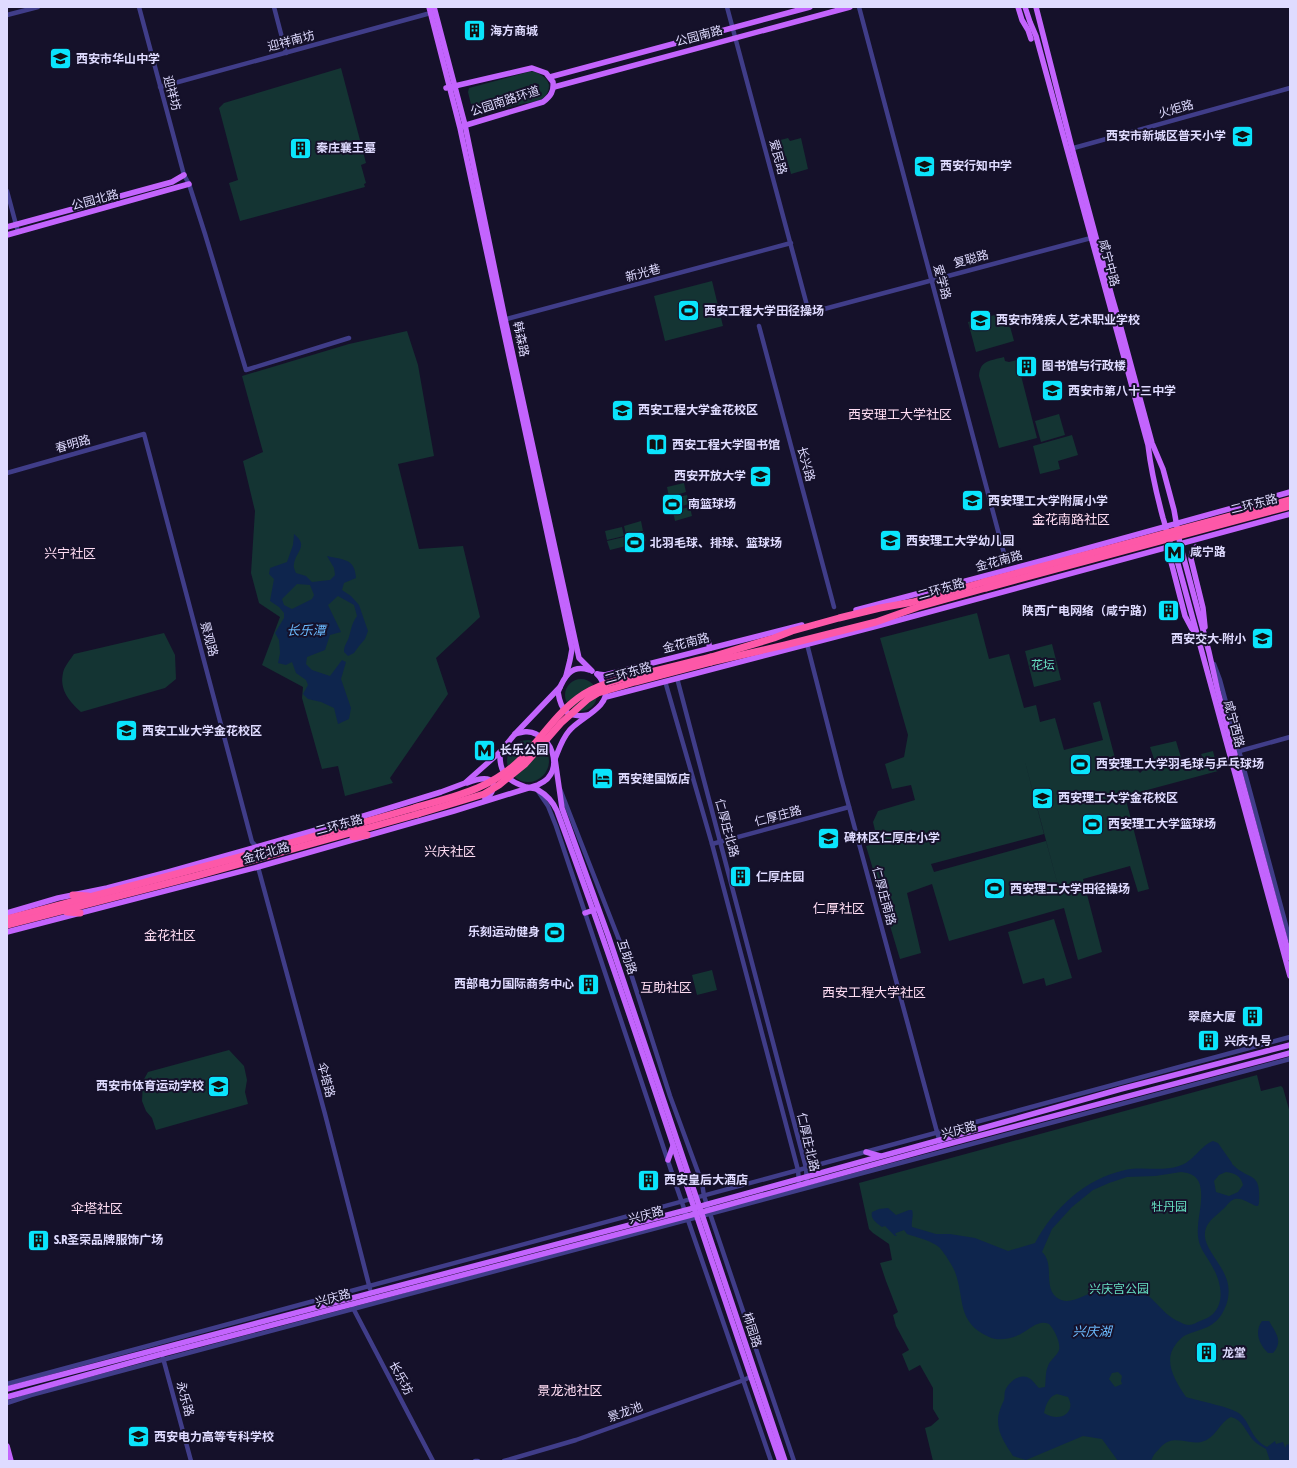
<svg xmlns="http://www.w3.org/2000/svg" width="1297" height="1468" font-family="'Asap Condensed','Noto Sans SC',sans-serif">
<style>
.green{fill:#143433;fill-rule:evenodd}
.water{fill:#0e254d;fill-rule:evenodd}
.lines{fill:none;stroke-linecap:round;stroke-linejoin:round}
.minor{stroke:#403d89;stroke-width:4.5}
.major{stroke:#c364fd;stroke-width:5.5}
.highway{stroke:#fd58a8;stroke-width:7}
.highway-bridge{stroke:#fd58a8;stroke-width:7}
.labels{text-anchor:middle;stroke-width:4;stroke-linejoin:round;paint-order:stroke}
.poi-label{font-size:12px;font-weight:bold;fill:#dfdbff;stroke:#15112a;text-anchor:start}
.street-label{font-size:12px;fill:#dfdbff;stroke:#15112a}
.park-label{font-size:12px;fill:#66dfc1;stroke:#15112a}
.neighbourhood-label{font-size:13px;fill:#ffddf3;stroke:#15112a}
.water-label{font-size:13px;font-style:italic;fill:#6bbafd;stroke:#15112a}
</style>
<rect width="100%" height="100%" fill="#15112a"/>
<g class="green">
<path d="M341 68 366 163 361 165 366 183 364 184 365 187 240 221 229 183 238 180 219 108 224 103Z"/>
<path d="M533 71C540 74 547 77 549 85 549 90 547 95 543 98 537 103 529 102 522 104 506 107 490 113 474 117L468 92 469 88 528 72Z"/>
<path d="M788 138 790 141 801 138 808 169 791 174 786 156H780L777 150 771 151 769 143Z"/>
<path d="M712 281 723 326 665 341 654 296Z"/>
<path d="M1006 312 1014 341 976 352 968 322Z"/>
<path d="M407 331 418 365 434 456 398 464 419 549 463 546 480 617 436 658 448 694 390 778 393 783 345 796 338 766 322 769 302 698 303 687 262 665 280 617 259 603 251 573 255 511 243 461 263 452 242 376 349 344Z"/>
<path d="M1004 357 1005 361 1009 362 1017 360 1037 438 999 448 979 376C980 360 990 361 1004 357Z"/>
<path d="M1059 414 1065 435 1041 442 1035 421Z"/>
<path d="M1072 435 1078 455 1058 461 1060 469 1040 474 1033 446Z"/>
<path d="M684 483 686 492 669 497 667 487Z"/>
<path d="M687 495 689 504 672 509 670 499Z"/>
<path d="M690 507 692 516 675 521 673 511Z"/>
<path d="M641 521 643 531 626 535 624 526Z"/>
<path d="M622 527 624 536 607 540 605 531Z"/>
<path d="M644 532 646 541 629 545 627 536Z"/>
<path d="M624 537 626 546 610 550 607 541Z"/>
<path d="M977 613 989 659 1009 654 1024 708 1036 705 1040 722 1055 718 1064 750 1103 740 1093 703 1100 701 1116 762 1128 759 1140 773 1154 759 1150 747 1176 741 1182 761 1202 756 1201 754 1213 751 1218 771 1125 796 1149 889 1138 892 1130 866 1083 879 1102 952 1078 960 1064 908 949 941 932 884 907 893 921 953 900 959 866 846 878 843 873 822 878 811 915 800 911 785 892 789 885 764 904 757 908 735 880 638ZM1024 758 1063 904 1046 841 934 872 931 864 1044 834Z"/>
<path d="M164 633 175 655 176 679 165 688 81 712C70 702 59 690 63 673 64 667 70 660 74 654Z"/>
<path d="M1052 644 1061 680 1034 687 1025 651Z"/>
<circle cx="581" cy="695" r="16"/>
<circle cx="528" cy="761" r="21"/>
<path d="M1054 919 1072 978 1046 986 1044 978 1023 984 1008 932Z"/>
<path d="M712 970 717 990 697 995 692 975Z"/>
<path d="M229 1050 244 1066 247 1080 245 1092 248 1104 156 1130 152 1118 146 1111 142 1101 143 1081 148 1072Z"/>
<path d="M1257 1075 1261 1091 1281 1086 1283 1088 1290 1113V1461H933L925 1428 931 1426 939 1419 933 1409V1388L920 1365 909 1371 902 1354 909 1350 896 1326 893 1315 898 1312 886 1281 880 1263 892 1260 889 1244 873 1233 869 1229 859 1183Z"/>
</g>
<g class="water">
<path d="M294 534C309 546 296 551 294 564 293 566 295 571 296 573L306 576 312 582 330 580 335 575 334 568 327 556C343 560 355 558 356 578L344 583 342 590 351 596 359 605 368 631 365 639 359 646 354 653 348 656 344 652C344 645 347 643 349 637 352 627 351 625 357 616L354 605 338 596 328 605 341 632 330 635 325 650 307 657 306 664 312 670 330 676 342 660 346 662 341 679 351 708 349 719 338 724 334 708 321 702 308 699 303 694 308 685 306 680 296 673 292 662 286 665 278 663 280 653 279 640 275 633 284 618V613L279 607 270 601 274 579 269 574 270 568 287 562 293 545ZM297 584 310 585 314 595 312 599 292 609 284 605 282 599Z"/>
<path d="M1213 1141 1218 1143 1232 1163V1164C1250 1182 1261 1170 1259 1203L1258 1206H1256C1248 1203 1239 1195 1231 1201 1227 1204 1225 1208 1222 1210 1216 1216 1209 1220 1206 1228 1197 1253 1243 1271 1224 1310 1215 1329 1201 1328 1184 1336 1181 1338 1178 1341 1176 1344 1162 1361 1176 1382 1186 1397 1198 1401 1232 1407 1240 1414 1252 1425 1250 1438 1267 1447L1275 1441 1276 1444 1283 1442 1285 1447H1286V1445L1290 1444V1461H1270L1266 1449C1261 1446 1257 1444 1253 1440 1245 1431 1243 1420 1231 1417 1220 1422 1216 1437 1204 1441 1189 1447 1174 1432 1160 1448 1156 1452 1153 1455 1151 1461H1118L1102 1439 1083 1436 1026 1460 1013 1456C1006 1445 998 1434 998 1421 998 1413 1001 1407 1004 1400 1005 1397 1004 1394 1005 1391 1008 1383 1018 1374 1027 1377 1032 1379 1035 1384 1039 1388L1045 1387C1046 1381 1045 1372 1048 1366 1050 1360 1057 1356 1059 1350 1061 1343 1054 1329 1049 1324 1039 1320 1033 1327 1024 1332 1015 1338 999 1342 989 1337 956 1322 965 1298 955 1272 953 1267 949 1261 946 1256 943 1252 940 1247 936 1245 928 1240 916 1237 907 1234L904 1230 896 1233 895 1234 897 1236H895L885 1226 882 1227C877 1223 870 1219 872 1212L879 1209 888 1208 896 1215 909 1210H912C914 1215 911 1222 912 1227L936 1234H950L975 1238 1008 1251 1035 1243C1054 1208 1085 1179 1125 1170 1143 1166 1161 1172 1179 1166 1193 1162 1200 1146 1213 1141ZM1181 1172C1190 1173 1197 1175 1200 1185 1205 1205 1193 1225 1200 1245 1203 1253 1208 1258 1212 1266 1220 1279 1226 1301 1213 1314 1210 1317 1205 1319 1200 1321 1197 1322 1193 1325 1189 1325 1186 1325 1183 1324 1180 1322 1160 1315 1153 1289 1129 1289 1119 1289 1108 1288 1099 1290 1086 1293 1069 1308 1056 1297 1043 1285 1055 1264 1042 1252L1052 1229 1072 1207 1093 1190 1109 1183 1127 1177 1155 1176ZM1226 1172C1235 1173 1241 1176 1243 1185L1238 1192 1229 1196 1216 1192 1214 1181 1219 1175ZM1118 1372 1122 1376 1121 1381 1122 1384 1115 1387 1109 1379 1112 1373ZM1057 1394 1068 1397C1077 1413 1059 1423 1044 1413 1046 1405 1048 1397 1057 1394Z"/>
<path d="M1262 1321H1269C1275 1332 1284 1341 1273 1353H1268C1259 1344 1254 1332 1262 1321Z"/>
</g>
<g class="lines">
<g class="minor">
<path d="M139 7 184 175 189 184 205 234 246 370 349 338"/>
<path d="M274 7 286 53"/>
<path d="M727 7 809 313 1091 238"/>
<path d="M859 7 1006 561"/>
<path d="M7 15 38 7"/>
<path d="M160 87 427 14"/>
<path d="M1070 149 1290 88"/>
<path d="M7 191 18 232"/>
<path d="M503 320 791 243"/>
<path d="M759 326 834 607"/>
<path d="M7 473 144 434 252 842 258 848"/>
<path d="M807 644 841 777 940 1143"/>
<path d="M1214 664 1220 680 1290 940"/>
<path d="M677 678 806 1168 807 1183 804 1185"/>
<path d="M665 681 712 844 798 1170 799 1182"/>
<path d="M1236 752 1290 737"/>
<path d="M560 789 625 955 670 1096 702 1183 704 1196 794 1461"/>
<path d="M538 791 548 806 556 826 678 1191 771 1461"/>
<path d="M712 844 849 807"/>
<path d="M258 867 325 1114 370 1289"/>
<path d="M353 1308 433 1461"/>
<path d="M163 1358 191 1461"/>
<path d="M7 1384 1290 1037"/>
<path d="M7 1403 31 1395 1290 1059"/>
<path d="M475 1461H478"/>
<path d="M504 1461 576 1440 744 1380 750 1377"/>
</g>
<g class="major">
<path d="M429 7 460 128 572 649 570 660 566 676"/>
<path d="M434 7 465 125 505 319 579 658 592 671"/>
<path d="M1018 7 1022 20 1028 30 1031 39"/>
<path d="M1025 7 1030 22 1036 36 1148 445C1151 471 1156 492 1163 518 1167 530 1168 542 1175 553L1290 976"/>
<path d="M1036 7 1072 148 1112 297 1121 328 1152 443 1163 469 1174 510 1180 544 1209 652 1218 692 1290 958"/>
<path d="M550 77 810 7"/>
<path d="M554 87 850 7"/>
<path d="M446 88 532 68 546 73 553 82C554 91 551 96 543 102L463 126"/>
<path d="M7 227 172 182 184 175"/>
<path d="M7 235 189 184"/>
<path d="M1171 546 1169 554 1185 616 1193 631"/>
<path d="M1196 547 1192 552 1191 559 1203 608 1205 627"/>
<path d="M856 610 1052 558 1290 492"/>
<path d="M708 641 710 648"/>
<path d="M597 674 605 675 802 625"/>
<path d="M606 697 881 625 1290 514"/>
<path d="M588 715C568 718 561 712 558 692 564 677 571 664 589 670"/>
<path d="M500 752C499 773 507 781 526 787 530 788 535 788 538 790 547 795 553 802 557 811 637 1026 704 1245 780 1461"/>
<path d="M555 759 562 808 608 935 785 1461"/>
<path d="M555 759C559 749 562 739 569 731 579 718 611 707 605 688 603 682 601 678 597 674"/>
<path d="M467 783C472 781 481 778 487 779 499 782 492 795 485 799"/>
<path d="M354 819 441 792 465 783 500 752 515 734 560 687"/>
<path d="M7 913 58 898 107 888 168 872 344 822"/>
<path d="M585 913 594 910"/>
<path d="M7 932 258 867 454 811 538 785C541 783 546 781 548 778 560 764 552 741 536 734 529 730 522 732 515 734"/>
<path d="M866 1152 880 1156"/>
<path d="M668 1160 673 1146"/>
<path d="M7 1389 694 1208 940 1140 1121 1089 1290 1045"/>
<path d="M7 1397 162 1354 695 1214 941 1146 1290 1053"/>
<path d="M7 1446 11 1461"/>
</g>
<g class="highway">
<path d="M711 657 774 638 792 631 839 618 880 608 913 602 984 582"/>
<path d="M711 662 785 645 876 622 918 607 986 588"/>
<path d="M338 828 358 818"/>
<path d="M353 837 367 835"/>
<path d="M73 895 88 896"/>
<path d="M67 912 80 913"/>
<path d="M7 919 255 853 414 808"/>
<path d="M7 925 196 876 418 814"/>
</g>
<g class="highway-bridge">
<path d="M984 582 1290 500"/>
<path d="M986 588 1290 506"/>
<path d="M414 808C455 796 489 790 520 760 540 740 555 715 578 698 597 684 621 679 643 674 666 668 688 663 711 657"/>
<path d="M418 814 484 794 499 785 525 764 561 723 588 699 598 693 635 682 711 662"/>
</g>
</g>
<defs>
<symbol id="building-square" viewBox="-11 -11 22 22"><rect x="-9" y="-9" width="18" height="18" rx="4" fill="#0ae4fc" stroke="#15112a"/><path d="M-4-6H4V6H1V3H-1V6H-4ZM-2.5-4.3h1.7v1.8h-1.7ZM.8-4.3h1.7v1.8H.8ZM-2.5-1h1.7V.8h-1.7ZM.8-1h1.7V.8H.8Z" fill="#111"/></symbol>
<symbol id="school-square" viewBox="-11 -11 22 22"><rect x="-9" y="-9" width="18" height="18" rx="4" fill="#0ae4fc" stroke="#15112a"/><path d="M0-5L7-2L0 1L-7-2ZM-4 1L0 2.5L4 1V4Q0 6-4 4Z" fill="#111"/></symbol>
<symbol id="stadium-square" viewBox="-11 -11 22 22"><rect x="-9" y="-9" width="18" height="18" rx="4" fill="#0ae4fc" stroke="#15112a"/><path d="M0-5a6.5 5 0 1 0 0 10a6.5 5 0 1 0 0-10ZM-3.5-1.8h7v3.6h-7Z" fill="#111"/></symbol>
<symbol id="university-square" viewBox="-11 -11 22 22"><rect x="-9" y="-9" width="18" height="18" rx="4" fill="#0ae4fc" stroke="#15112a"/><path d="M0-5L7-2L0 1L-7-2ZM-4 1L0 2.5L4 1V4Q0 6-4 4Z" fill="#111"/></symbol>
<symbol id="library-square" viewBox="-11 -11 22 22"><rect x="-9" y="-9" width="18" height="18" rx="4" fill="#0ae4fc" stroke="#15112a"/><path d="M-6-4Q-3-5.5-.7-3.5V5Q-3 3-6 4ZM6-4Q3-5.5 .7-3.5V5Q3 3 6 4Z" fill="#111"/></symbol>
<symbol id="metro-square" viewBox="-11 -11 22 22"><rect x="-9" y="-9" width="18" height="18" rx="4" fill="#0ae4fc" stroke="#15112a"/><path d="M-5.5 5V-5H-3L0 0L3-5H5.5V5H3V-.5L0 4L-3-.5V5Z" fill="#111"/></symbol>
<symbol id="hotel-square" viewBox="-11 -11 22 22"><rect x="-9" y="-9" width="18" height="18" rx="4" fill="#0ae4fc" stroke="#15112a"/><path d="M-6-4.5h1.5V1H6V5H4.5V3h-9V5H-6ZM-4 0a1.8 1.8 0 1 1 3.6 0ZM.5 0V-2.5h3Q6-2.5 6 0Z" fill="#111"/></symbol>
</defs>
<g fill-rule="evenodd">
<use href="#building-square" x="462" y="18" width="25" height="25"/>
<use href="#school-square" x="48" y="46" width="25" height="25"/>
<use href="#school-square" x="1230" y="124" width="25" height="25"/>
<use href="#building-square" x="288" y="136" width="25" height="25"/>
<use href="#school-square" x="912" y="154" width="25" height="25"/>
<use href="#stadium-square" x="676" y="298" width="25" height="25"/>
<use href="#school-square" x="968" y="308" width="25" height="25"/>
<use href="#building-square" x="1014" y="354" width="25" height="25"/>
<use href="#school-square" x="1040" y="378" width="25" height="25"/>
<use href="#university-square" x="610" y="398" width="25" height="25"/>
<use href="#library-square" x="644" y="432" width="25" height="25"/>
<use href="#school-square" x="748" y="464" width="25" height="25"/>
<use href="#school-square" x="960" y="488" width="25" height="25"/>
<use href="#stadium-square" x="660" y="492" width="25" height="25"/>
<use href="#school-square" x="878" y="528" width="25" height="25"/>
<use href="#stadium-square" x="622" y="530" width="25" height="25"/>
<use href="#metro-square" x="1162" y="540" width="25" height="25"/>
<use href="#building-square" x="1156" y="598" width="25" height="25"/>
<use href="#school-square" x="1250" y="626" width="25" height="25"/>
<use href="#university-square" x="114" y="718" width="25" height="25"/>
<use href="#metro-square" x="472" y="738" width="25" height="25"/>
<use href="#stadium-square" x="1068" y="752" width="25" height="25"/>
<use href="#hotel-square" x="590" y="766" width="25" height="25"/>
<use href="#university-square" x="1030" y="786" width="25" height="25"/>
<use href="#stadium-square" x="1080" y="812" width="25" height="25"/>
<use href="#school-square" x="816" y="826" width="25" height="25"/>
<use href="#building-square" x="728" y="864" width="25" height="25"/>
<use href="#stadium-square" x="982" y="876" width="25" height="25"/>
<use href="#stadium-square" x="542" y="920" width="25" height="25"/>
<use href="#building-square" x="576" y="972" width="25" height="25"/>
<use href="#building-square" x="1240" y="1004" width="25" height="25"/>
<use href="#building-square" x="1196" y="1028" width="25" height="25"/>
<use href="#school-square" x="206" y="1074" width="25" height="25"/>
<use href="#building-square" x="636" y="1168" width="25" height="25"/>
<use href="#building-square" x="26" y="1228" width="25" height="25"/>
<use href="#building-square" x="1194" y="1340" width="25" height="25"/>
<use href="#university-square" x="126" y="1424" width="25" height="25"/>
</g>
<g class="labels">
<g class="poi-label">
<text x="490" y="35">海方商城</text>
<text x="76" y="63">西安市华山中学</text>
<text x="1226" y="140" text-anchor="end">西安市新城区普天小学</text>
<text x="316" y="152">秦庄襄王墓</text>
<text x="940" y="170">西安行知中学</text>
<text x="704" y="315">西安工程大学田径操场</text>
<text x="996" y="324">西安市残疾人艺术职业学校</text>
<text x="1042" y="370">图书馆与行政楼</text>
<text x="1068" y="395">西安市第八十三中学</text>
<text x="638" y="414">西安工程大学金花校区</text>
<text x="672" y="449">西安工程大学图书馆</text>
<text x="746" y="480" text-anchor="end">西安开放大学</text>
<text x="988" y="505">西安理工大学附属小学</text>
<text x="688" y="508">南篮球场</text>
<text x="906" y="545">西安理工大学幼儿园</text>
<text x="650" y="547">北羽毛球、排球、篮球场</text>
<text x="1190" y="556">咸宁路</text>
<text x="1154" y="615" text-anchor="end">陕西广电网络（咸宁路）</text>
<text x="1246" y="643" text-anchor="end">西安交大-附小</text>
<text x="142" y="735">西安工业大学金花校区</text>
<text x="500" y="754">长乐公园</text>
<text x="1096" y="768">西安理工大学羽毛球与乒乓球场</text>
<text x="618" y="783">西安建国饭店</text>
<text x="1058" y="802">西安理工大学金花校区</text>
<text x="1108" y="828">西安理工大学篮球场</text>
<text x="844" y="842">碑林区仁厚庄小学</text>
<text x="756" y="881">仁厚庄园</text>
<text x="1010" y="893">西安理工大学田径操场</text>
<text x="540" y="936" text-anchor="end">乐刻运动健身</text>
<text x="574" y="988" text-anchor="end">西部电力国际商务中心</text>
<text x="1236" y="1021" text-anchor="end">翠庭大厦</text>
<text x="1224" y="1045">兴庆九号</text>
<text x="204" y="1090" text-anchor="end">西安市体育运动学校</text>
<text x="664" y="1184">西安皇后大酒店</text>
<text x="54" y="1244">S.R圣荣品牌服饰广场</text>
<text x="1222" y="1357">龙堂</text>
<text x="154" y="1441">西安电力高等专科学校</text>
</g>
<g class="street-label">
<text transform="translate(699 36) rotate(-15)" y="4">公园南路</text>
<text transform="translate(291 41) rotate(-15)" y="4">迎祥南坊</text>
<text transform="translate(172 93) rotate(75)" y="4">迎祥坊</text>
<text transform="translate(505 101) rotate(-18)" y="4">公园南路环道</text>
<text transform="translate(1176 109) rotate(-16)" y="4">火炬路</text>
<text transform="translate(778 157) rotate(75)" y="4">爱民路</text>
<text transform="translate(95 200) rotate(-15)" y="4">公园北路</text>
<text transform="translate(971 259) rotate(-15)" y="4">复聪路</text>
<text transform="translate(1109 263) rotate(75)" y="4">咸宁中路</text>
<text transform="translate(643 273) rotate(-15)" y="4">新光巷</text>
<text transform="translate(942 282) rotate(75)" y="4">爱学路</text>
<text transform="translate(521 339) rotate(78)" y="4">韩森路</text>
<text transform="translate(73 444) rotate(-16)" y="4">春明路</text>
<text transform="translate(806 464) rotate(75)" y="4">长兴路</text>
<text transform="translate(1254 504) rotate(-14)" y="4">二环东路</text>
<text transform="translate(999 561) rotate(-15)" y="4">金花南路</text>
<text transform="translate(941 589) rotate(-16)" y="4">二环东路</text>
<text transform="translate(209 639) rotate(75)" y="4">景观路</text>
<text transform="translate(686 643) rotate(-14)" y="4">金花南路</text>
<text transform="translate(628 673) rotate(-16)" y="4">二环东路</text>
<text transform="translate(1234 724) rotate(75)" y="4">咸宁西路</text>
<text transform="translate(778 816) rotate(-15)" y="4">仁厚庄路</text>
<text transform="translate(339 825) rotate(-15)" y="4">二环东路</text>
<text transform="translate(727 828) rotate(75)" y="4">仁厚庄北路</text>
<text transform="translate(266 853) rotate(-16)" y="4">金花北路</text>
<text transform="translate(884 896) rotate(75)" y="4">仁厚庄南路</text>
<text transform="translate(627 957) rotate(71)" y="4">互助路</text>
<text transform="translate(326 1080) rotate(75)" y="4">伞塔路</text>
<text transform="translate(959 1130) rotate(-15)" y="4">兴庆路</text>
<text transform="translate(808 1142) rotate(77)" y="4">仁厚庄北路</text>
<text transform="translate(646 1215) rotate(-15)" y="4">兴庆路</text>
<text transform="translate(333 1298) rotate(-15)" y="4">兴庆路</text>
<text transform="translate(752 1330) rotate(72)" y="4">柿园路</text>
<text transform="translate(401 1378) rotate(62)" y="4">长乐坊</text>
<text transform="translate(185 1399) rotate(75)" y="4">永乐路</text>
<text transform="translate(625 1412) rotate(-19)" y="4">景龙池</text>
</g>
<g class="park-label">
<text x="1043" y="669">花坛</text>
<text x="1169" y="1211">牡丹园</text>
<text x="1119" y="1293">兴庆宫公园</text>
</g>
<g class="neighbourhood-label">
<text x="900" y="419">西安理工大学社区</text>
<text x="1071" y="524">金花南路社区</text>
<text x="70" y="558">兴宁社区</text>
<text x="450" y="856">兴庆社区</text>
<text x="839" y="913">仁厚社区</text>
<text x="170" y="940">金花社区</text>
<text x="666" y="992">互助社区</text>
<text x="874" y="997">西安工程大学社区</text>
<text x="97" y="1213">伞塔社区</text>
<text x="570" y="1395">景龙池社区</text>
</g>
<g class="water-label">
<text x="306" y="635">长乐潭</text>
<text x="1092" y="1336">兴庆湖</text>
</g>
</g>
<rect width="1297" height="1468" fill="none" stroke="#dfdbff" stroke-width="16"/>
</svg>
